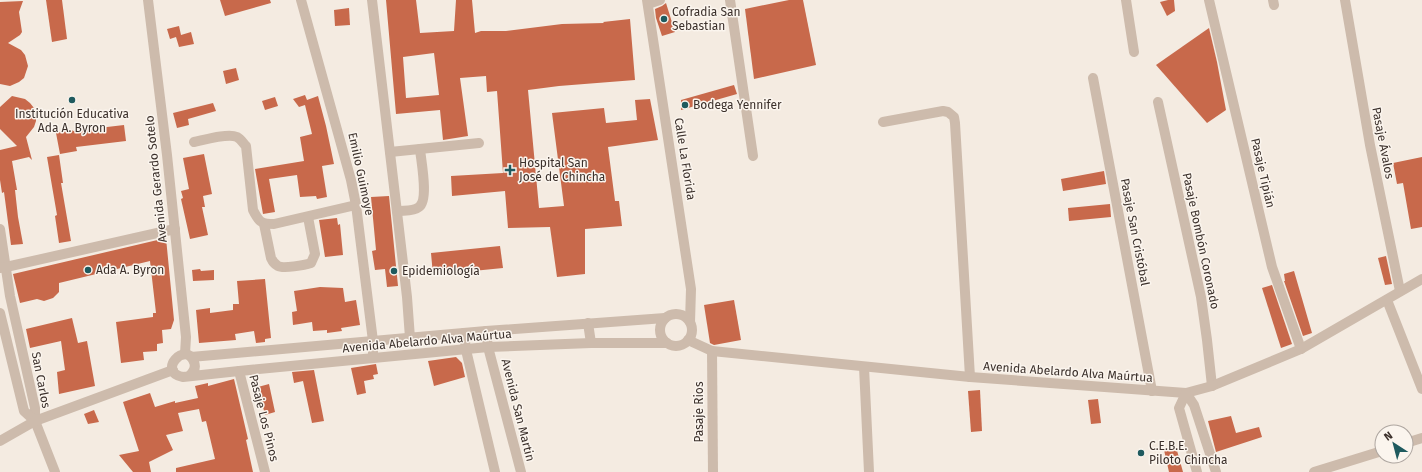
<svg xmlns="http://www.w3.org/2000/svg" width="1422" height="472" font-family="'Fira Sans',sans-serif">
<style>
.building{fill:#c8694b;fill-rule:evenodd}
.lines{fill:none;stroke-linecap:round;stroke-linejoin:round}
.minor{stroke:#cdbbac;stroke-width:10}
.poi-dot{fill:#1f5a5e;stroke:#fbf5ee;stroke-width:1.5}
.labels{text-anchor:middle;stroke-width:3;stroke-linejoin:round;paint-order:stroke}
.poi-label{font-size:12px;fill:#3b302b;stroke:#fbf5ee;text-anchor:start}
.street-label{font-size:12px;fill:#3b302b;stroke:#fbf5ee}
</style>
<rect width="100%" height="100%" fill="#f4ebe1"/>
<g class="building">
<path d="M46 0H62L67 39 52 42Z"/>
<path d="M220 0H270L271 3 225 16Z"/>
<path d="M386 0H416L420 33 454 31 456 0H472L475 33 481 31H506L562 24 604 23 603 22 630 19 635 80 559 86 528 90 539 208 564 206 552 113 604 108 606 123 637 120 635 100 650 99 658 140 608 147 615 201H619L622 226 585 229V274L557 277 550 227 508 228 505 191 452 196 451 176 503 173 497 91 487 92 486 76 460 78 468 136 443 140 440 110 396 114ZM434 53 439 95 406 98 403 57Z"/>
<path d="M789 0H803L816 65 754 79 745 9Z"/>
<path d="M1168 0H1174L1175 11 1167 16 1160 2Z"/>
<path d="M23 1 19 12 22 32 20 35 8 43 21 50 25 55 28 66 24 78 19 82 10 86 0 84V2Z"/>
<path d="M666 3 675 32 662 36 656 18 655 9 662 6Z"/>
<path d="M349 8 350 25 335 26 334 10Z"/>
<path d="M179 26 181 35 191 32 194 44 179 47 176 37 170 39 167 29Z"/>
<path d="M1209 28 1217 62 1226 110 1207 123 1156 65Z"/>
<path d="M236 68 239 80 226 84 223 71Z"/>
<path d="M734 85 737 94 681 110V100Z"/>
<path d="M305 95 307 100 318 96 326 126 334 164 322 166 327 197 317 199 316 196 300 197 297 175 269 179 275 212 263 214 255 169 304 161 300 137 312 134 305 105 299 107 293 99Z"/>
<path d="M12 96 25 99 30 103 34 108 36 114V121L34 127 26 137 32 160 29 157 12 161 17 190H15L18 217 23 244 11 245 4 192 2 193 0 180V150L17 146 0 129V107Z"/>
<path d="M275 97 278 106 265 110 262 101Z"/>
<path d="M213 103 216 111 188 119 189 125 177 128 173 113Z"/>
<path d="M124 125 126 141 76 147 77 151 60 154 56 133 72 130 73 131Z"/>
<path d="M204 154 212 194 203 196 205 207H202L208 235 190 239 181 199 183 198 181 191 189 189 183 158Z"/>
<path d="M59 155 63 183H61L71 241 59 243 55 216 57 215 47 157Z"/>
<path d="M1422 157V227L1411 229 1403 183 1397 184 1393 163Z"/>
<path d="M1104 171 1106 184 1063 191 1061 179Z"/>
<path d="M389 196 398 286 387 287 385 269 375 270 372 251 376 250 371 197Z"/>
<path d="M1110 204 1111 217 1069 221 1068 208Z"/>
<path d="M337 218 338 225 340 224 343 255 325 257 319 220Z"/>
<path d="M166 238 174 320 171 329 162 330 163 343 157 344V351L143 352 144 360 121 363 116 322 153 317V313H156L150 261 59 283V292L53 298 44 301 37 299 20 303 13 274Z"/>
<path d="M500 246 503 268 433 275 431 253Z"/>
<path d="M1386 256 1392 284 1385 285 1378 258Z"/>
<path d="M200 269 201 271 214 270V280L193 281 192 270Z"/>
<path d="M1294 271 1312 333 1303 336 1284 281H1285L1284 274Z"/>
<path d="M265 279 271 338 265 339V342L256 343 254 331 235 334 236 340 199 343 196 310 210 308V313L233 310V304H239L237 281Z"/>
<path d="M1272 285 1292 344 1281 348 1262 288Z"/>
<path d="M320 287 343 288 345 302 356 300 360 325 341 328 342 331 327 333V330L313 331 312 322 293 325 292 312 297 311 294 291Z"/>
<path d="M734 300 741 340 714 345 710 343 704 305Z"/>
<path d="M72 318 78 343 87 341 95 386 59 394 57 372 65 370 61 341 30 348 26 329Z"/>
<path d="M456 357 462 363 465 377 434 386 428 361Z"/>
<path d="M376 364 378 374 373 375 374 379 364 381 366 393 357 395 351 368Z"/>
<path d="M314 370 324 421 312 423 303 381 294 383 292 372Z"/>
<path d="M234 379 248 439 246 440 253 472H176V468L215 459 206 421 202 422 199 409 178 413 183 431 166 435 173 450 149 462 151 472H133L119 455 139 451 123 402 150 393 155 407 175 401V403L198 398 195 386 208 383V386Z"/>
<path d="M269 384 275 412 265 415 258 387Z"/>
<path d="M980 390 982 431 971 432 968 391Z"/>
<path d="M1098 399 1101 423 1091 424 1088 400Z"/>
<path d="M94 410 99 422 88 424 84 414Z"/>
<path d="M1231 416 1236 433 1259 427 1262 437 1216 452 1208 421Z"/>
<path d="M1176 447 1183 472H1169L1164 450Z"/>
</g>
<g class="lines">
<g class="minor">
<path d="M148 0 167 155 186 337 185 354"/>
<path d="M301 0 351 180 356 205 373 341V358"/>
<path d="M372 0 407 297 410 338"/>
<path d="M647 0 691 289 690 322"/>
<path d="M730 0 753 156"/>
<path d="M1126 0 1134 52"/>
<path d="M1209 0 1272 267 1301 349"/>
<path d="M1273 0 1274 5"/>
<path d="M1345 0 1370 145 1400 291"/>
<path d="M648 4 660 0"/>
<path d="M1093 78 1152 391"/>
<path d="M1158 102 1201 297 1207 340 1212 386"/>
<path d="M883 122 943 111 948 112 954 117 955 123 970 377"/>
<path d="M194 142C204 140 228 133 237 137 241 139 243 143 246 146L253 210C259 222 261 224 274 224L356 205"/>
<path d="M390 152 479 143"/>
<path d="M397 211C404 210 413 212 419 207 429 200 421 161 420 149"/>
<path d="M264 224 271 258C273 262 274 264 278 266 283 269 305 265 311 263L315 254 308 217"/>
<path d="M0 229 10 296 35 408V421L55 472"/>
<path d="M0 268 6 267 175 229"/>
<path d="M1387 300 1422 389"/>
<path d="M0 313 24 411 35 421"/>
<circle cx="676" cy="330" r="16"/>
<path d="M588 323 591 343"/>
<path d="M486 331 488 347 521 472"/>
<path d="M464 333 466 350 495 472"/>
<path d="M688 340 712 351 970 377 1186 393 1212 386 1301 349 1422 279"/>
<path d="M712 351 713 472"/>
<path d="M191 357 486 331 665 318"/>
<path d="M864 367 869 472"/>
<path d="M239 371 265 472"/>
<path d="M189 376C194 372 196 367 194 362 186 340 156 372 183 377L239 371 488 347 591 343H667"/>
<path d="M1186 393 1194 405 1216 472"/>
<path d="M1186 393 1179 408 1197 472"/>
<path d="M0 441 35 421 173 370"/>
<path d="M1406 443 1422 438"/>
<path d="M1314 472 1382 451"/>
</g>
</g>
<g class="poi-dot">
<circle cx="664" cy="19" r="4"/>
<circle cx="72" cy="100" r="4"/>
<circle cx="685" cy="105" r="4"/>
<path d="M508 164h4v4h4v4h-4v4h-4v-4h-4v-4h4z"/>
<circle cx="88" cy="270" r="4"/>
<circle cx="394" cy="271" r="4"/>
<circle cx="1141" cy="453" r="4"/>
</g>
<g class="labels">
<g class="poi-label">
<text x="672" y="16">Cofradia San<tspan x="672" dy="14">Sebastian</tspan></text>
<text x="693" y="109">Bodega Yennifer</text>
<text x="72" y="118" text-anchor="middle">Institución Educativa<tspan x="72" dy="14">Ada A. Byron</tspan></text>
<text x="519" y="167">Hospital San<tspan x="519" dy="14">José de Chincha</tspan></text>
<text x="96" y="274">Ada A. Byron</text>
<text x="402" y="275">Epidemiología</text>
<text x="1149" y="450">C.E.B.E.<tspan x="1149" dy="14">Piloto Chincha</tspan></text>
</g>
<g class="street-label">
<text transform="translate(1383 143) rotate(79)" y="4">Pasaje Ávalos</text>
<text transform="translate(685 159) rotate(81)" y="4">Calle La Florida</text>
<text transform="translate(1263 173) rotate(77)" y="4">Pasaje Tipián</text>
<text transform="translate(361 174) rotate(78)" y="4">Emilio Guimoye</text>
<text transform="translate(156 179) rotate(-96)" y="4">Avenida Gerardo Sotelo</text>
<text transform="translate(1135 232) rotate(79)" y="4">Pasaje San Cristóbal</text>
<text transform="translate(1201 241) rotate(78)" y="4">Pasaje Bombón Coronado</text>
<text transform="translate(427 341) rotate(-5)" y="4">Avenida Abelardo Alva Maúrtua</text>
<text transform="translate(1068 372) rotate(4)" y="4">Avenida Abelardo Alva Maúrtua</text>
<text transform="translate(41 380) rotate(79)" y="4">San Carlos</text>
<text transform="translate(518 410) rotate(76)" y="4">Avenida San Martin</text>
<text transform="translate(699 412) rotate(-90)" y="4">Pasaje Rios</text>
<text transform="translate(264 418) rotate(76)" y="4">Pasaje Los Pinos</text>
</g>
</g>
<g transform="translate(1394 444) rotate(324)"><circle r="19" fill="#fbf5ee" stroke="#aea6a0"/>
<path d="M0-3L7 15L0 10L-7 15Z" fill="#1f5a5e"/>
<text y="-6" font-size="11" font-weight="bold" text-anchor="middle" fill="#3b302b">N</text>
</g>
</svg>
